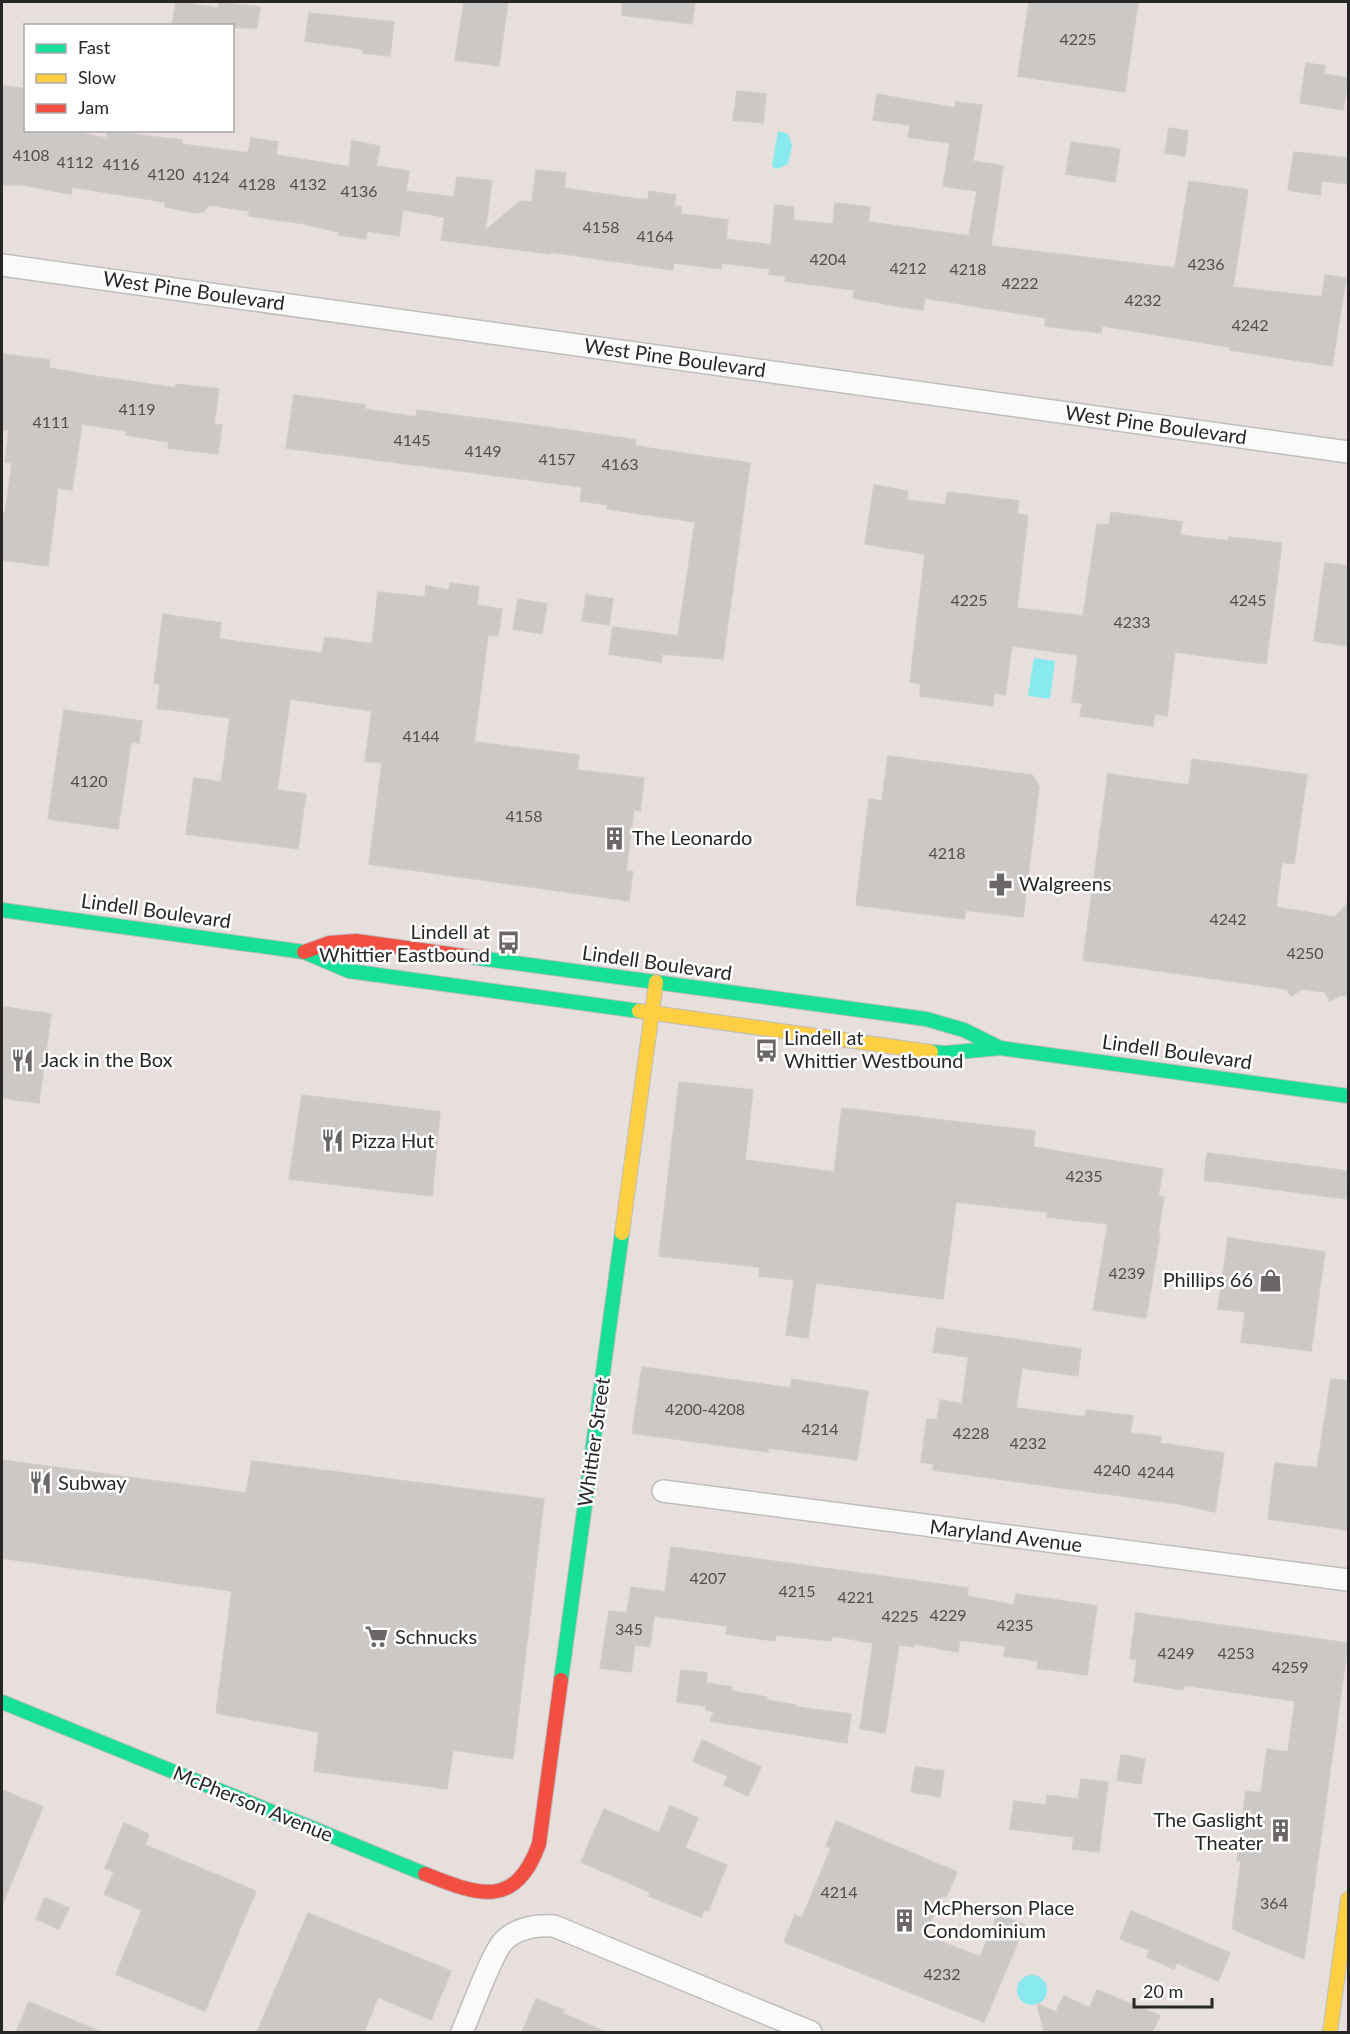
<svg xmlns="http://www.w3.org/2000/svg" width="1350" height="2034" font-family="Lato,sans-serif">
<style>
.water{fill:#88eaef}
.building{fill:#ccc8c5;stroke:#d1cbc7;stroke-width:1.5}
.lines{fill:none;stroke-linecap:round;stroke-linejoin:round}
.street-casing{stroke:#bfbdbe;stroke-width:24}
.fast-casing{stroke:#bfbdbe;stroke-width:16}
.slow-casing{stroke:#bfbdbe;stroke-width:16}
.jam-casing{stroke:#bfbdbe;stroke-width:16}
.street{stroke:#fbfafa;stroke-width:21}
.fast{stroke:#16e098;stroke-width:14}
.slow{stroke:#ffcf43;stroke-width:14}
.jam{stroke:#f24e42;stroke-width:14}
.labels{text-anchor:middle;stroke-width:5;stroke-linejoin:round;paint-order:stroke}
.number-label{font-size:16px;fill:#51504f}
.street-label{font-size:20px;fill:#272727;stroke:#fff}
.poi-label{font-size:20px;fill:#272727;stroke:#fff;text-anchor:start}
</style>
<rect width="100%" height="100%" fill="#e6dfdb"/>
<g class="water">
<path d="M778 131 788 134 792 145 788 164 777 169 772 166Z"/>
<path d="M1034 658 1055 661 1050 699 1028 696Z"/>
<circle cx="1032" cy="1990" r="15"/>
</g>
<g class="building">
<path d="M176 2 218 8 219 2 260 7 257 28 172 26Z"/>
<path d="M464 2H508L499 66 455 60Z"/>
<path d="M622 2H695L692 24 622 15Z"/>
<path d="M1029 2H1138L1125 92 1018 76Z"/>
<path d="M309 13 394 22 390 56 363 53V49L305 41Z"/>
<path d="M1306 63 1325 66 1324 74 1348 78 1343 110 1300 103Z"/>
<path d="M2 86 26 89V130H64L106 138 107 131 182 140 181 144 248 153 251 138 278 142 276 155 349 167 352 141 380 146 376 166 409 171 406 191 454 197 457 177 492 181 485 231 520 201 532 202 536 170 566 173 564 188 638 199H648L649 191 676 195 674 206 682 207 681 214 728 220 726 239 771 245 775 205 794 207 793 220 833 224 835 203 870 207 868 222 969 236 977 191 943 186 950 143 908 137 910 125 873 120 877 94 955 108 956 102 982 105 973 161 1003 166 991 246 1175 268 1189 181 1248 190 1233 287 1322 297 1325 275 1346 278 1332 366 1230 350V347L1102 326 1101 333 1045 326 1046 318 925 298 923 310 902 307 853 298 855 290 785 281 786 276 769 274 770 269 722 263 721 269 674 263 673 270 550 252V254L441 240 445 217 403 210 399 236 367 231 366 239 339 235V232L305 224 249 216V211L209 205 204 211 196 213 165 207V202L72 187 71 194 23 185H2Z"/>
<path d="M737 91 766 94 763 123 733 120Z"/>
<path d="M1169 128 1188 131 1185 156 1165 153Z"/>
<path d="M1071 142 1120 149 1115 182 1066 174Z"/>
<path d="M1294 152 1348 158 1347 184 1322 181 1320 195 1288 190Z"/>
<path d="M2 354 50 360 49 368 89 375 176 388V384L219 389 214 424 222 425 218 454 168 448 169 442 126 435 127 431 82 424 72 490 58 488 48 566 2 560V513L5 514 12 463 5 462 9 430H2Z"/>
<path d="M294 395 365 405V409L416 417 417 410 576 431 636 440 635 446 750 463 723 659 662 654 661 662 609 654 613 627 678 636 695 522 607 509 608 505 580 501 582 487 286 448Z"/>
<path d="M874 485 908 491 907 500 945 505 948 492 1019 501 1017 514 1028 516 1017 608 1083 616 1097 524 1109 525 1111 512 1182 522 1180 535 1229 541V537L1282 543 1266 664 1175 652 1167 716 1155 714 1153 726 1080 716 1082 703 1072 702 1078 655 1012 646 1005 695 994 693 993 706 920 696 921 684 910 682 925 554 865 544Z"/>
<path d="M1325 563 1348 566V646L1314 641Z"/>
<path d="M450 583 479 587 477 605 502 609 498 636 488 635 474 742 579 755 577 770 644 778 640 811 634 809 626 871 633 872 629 901 369 864 382 763 365 761 372 711 290 699 277 790 306 794 298 849 186 834 194 778 221 782 230 718 157 708 160 684 154 683 163 614 221 623 219 639 322 653 325 637 372 644 378 592 425 597 426 586 449 590Z"/>
<path d="M586 595 613 599 609 625 582 621Z"/>
<path d="M518 599 547 604 542 634 513 629Z"/>
<path d="M64 710 142 721 139 743 131 742 118 829 48 819Z"/>
<path d="M888 756 1032 775 1039 787 1023 917 966 910 964 919 856 905 869 799 882 801Z"/>
<path d="M1192 759 1307 775 1294 864 1282 862 1276 907 1335 917 1348 903V996L1341 995 1330 1001 1325 992 1302 989 1291 996 1287 989 1083 960 1108 774 1189 785Z"/>
<path d="M4 1007 51 1014 39 1103 2 1098Z"/>
<path d="M679 1082 753 1090 745 1160 834 1172 842 1108 1035 1131 1033 1147 1163 1169 1158 1196 1164 1197 1158 1234H1160L1146 1318 1093 1310 1108 1224 1047 1217 1048 1212 956 1202 943 1299 816 1283 808 1338 786 1335 794 1280 759 1276 760 1267 659 1256Z"/>
<path d="M302 1095 440 1112 432 1196 289 1179Z"/>
<path d="M1207 1153 1348 1171 1346 1199 1204 1180Z"/>
<path d="M1228 1238 1325 1252 1311 1351 1241 1342 1245 1312 1218 1309Z"/>
<path d="M937 1328 1081 1349 1078 1376 1022 1368 1016 1408 1085 1417 1086 1410 1133 1416 1130 1433 1161 1437 1160 1443 1224 1453 1215 1512 1179 1504 933 1470 934 1464 921 1462 927 1419 937 1420 940 1400 962 1404 968 1360V1357L933 1352Z"/>
<path d="M642 1367 790 1388 792 1379 868 1391 857 1460 768 1448V1452L632 1433Z"/>
<path d="M1331 1379 1348 1381V1530L1268 1519 1275 1463 1317 1468Z"/>
<path d="M2 1460 246 1493 252 1461 544 1499 513 1759 453 1750 447 1789 314 1771 319 1732 216 1713 232 1591 2 1558Z"/>
<path d="M671 1547 968 1588 967 1596 1014 1605 1016 1594 1097 1606 1087 1675 1037 1668 1038 1661 1004 1656 1006 1646 960 1640 958 1652 915 1644 914 1647 899 1645 885 1733 860 1729 873 1643 832 1636 831 1641 776 1635 775 1641 726 1634 727 1626 654 1616 650 1647 635 1645 631 1672 600 1668 609 1611 627 1613 631 1587 665 1592Z"/>
<path d="M1136 1613 1348 1643 1304 1959 1232 1929 1241 1861H1237L1246 1791 1261 1793 1267 1749 1288 1752 1295 1701 1184 1685 1183 1690 1134 1682 1137 1660 1130 1658Z"/>
<path d="M681 1670 707 1673 706 1683 732 1687V1691L767 1697 766 1700 796 1705V1707L851 1714 847 1743 710 1721 714 1712 706 1710V1706L677 1702Z"/>
<path d="M702 1740 761 1767 748 1796 724 1785 728 1776 693 1761Z"/>
<path d="M1121 1755 1145 1759 1141 1784 1117 1780Z"/>
<path d="M915 1767 944 1771 940 1797 911 1792Z"/>
<path d="M1081 1779 1108 1782 1099 1852 1072 1849 1074 1837 1010 1829 1014 1801 1046 1805 1047 1795 1078 1799Z"/>
<path d="M2 1790 43 1807 2 1905Z"/>
<path d="M670 1806 698 1818 685 1848 727 1865 708 1911 704 1910 701 1917 649 1896 650 1892 581 1862 604 1809 659 1833Z"/>
<path d="M836 1821 957 1872 946 1897 942 1896 925 1935 980 1957 998 1914 1025 1925 984 2022 784 1942 795 1915 802 1918 831 1848 826 1846Z"/>
<path d="M124 1823 149 1834 145 1845 256 1891 205 2011 116 1974 142 1910 104 1894 114 1872 105 1868Z"/>
<path d="M45 1898 69 1908 59 1929 36 1919Z"/>
<path d="M1131 1911 1230 1953 1218 1981 1177 1963 1174 1969 1147 1957 1150 1950 1120 1939Z"/>
<path d="M308 1913 451 1971 431 2020 378 1997 364 2032H257Z"/>
<path d="M1097 1990 1160 2016 1152 2032H1044L1037 2004 1056 2012 1064 1996 1090 2008Z"/>
<path d="M536 1999 564 2010 562 2013 605 2032H522Z"/>
<path d="M29 2002 101 2032H16Z"/>
</g>
<g class="lines">
<defs>
<g id="street">
<path d="M2 265 1348 452"/>
<path d="M663 1491 1348 1580"/>
<path d="M462 2032C471 2012 490 1958 502 1943 515 1928 535 1925 554 1926L811 2032"/>
</g>
<g id="fast">
<path d="M2 910 304 952 349 971 639 1011"/>
<path d="M471 957 926 1019 964 1030 1000 1048"/>
<path d="M931 1052 946 1053 1000 1048 1348 1096"/>
<path d="M561 1680 622 1233"/>
<path d="M2 1702 425 1874"/>
</g>
<g id="slow">
<path d="M639 1011 931 1052"/>
<path d="M622 1233 656 982"/>
<path d="M1330 2032 1348 1899"/>
</g>
<g id="jam">
<path d="M304 952 329 943 356 941 471 957"/>
<path d="M425 1874C478 1895 515 1910 539 1844L561 1680"/>
</g>
</defs>
<use href="#street" class="street-casing"/>
<use href="#fast" class="fast-casing"/>
<use href="#slow" class="slow-casing"/>
<use href="#jam" class="jam-casing"/>
<use href="#street" class="street"/>
<use href="#fast" class="fast"/>
<use href="#slow" class="slow"/>
<use href="#jam" class="jam"/>
</g>
<defs>
<symbol id="building-bare" viewBox="-9 -9 18 18"><path d="M-4-6H4V6H1V3H-1V6H-4ZM-2.5-4.3h1.7v1.8h-1.7ZM.8-4.3h1.7v1.8H.8ZM-2.5-1h1.7V.8h-1.7ZM.8-1h1.7V.8H.8Z" fill="#6a6766" stroke="#fff" stroke-width="2.5" paint-order="stroke"/></symbol>
<symbol id="pharmacy-bare" viewBox="-9 -9 18 18"><path d="M-2-6h4v4h4v4h-4v4h-4v-4h-4v-4h4Z" fill="#6a6766" stroke="#fff" stroke-width="2.5" paint-order="stroke"/></symbol>
<symbol id="bus-bare" viewBox="-9 -9 18 18"><path d="M-5-6H5V4H4V6H2V4H-2V6H-4V4H-5ZM-3.5-4V0h7V-4ZM-3.5 1.2v1.5H-2V1.2ZM2 1.2v1.5H3.5V1.2Z" fill="#6a6766" stroke="#fff" stroke-width="2.5" paint-order="stroke"/></symbol>
<symbol id="restaurant-bare" viewBox="-9 -9 18 18"><path d="M-5-6h1v4h1v-4h1v4h1v-4h1v5L-1.5 .5V6h-2V.5L-5-1ZM5-6V6H3V1.5H1.5Q1.5-4 5-6Z" fill="#6a6766" stroke="#fff" stroke-width="2.5" paint-order="stroke"/></symbol>
<symbol id="shop-bare" viewBox="-9 -9 18 18"><path d="M-5-2.5h2.3a2.7 3.5 0 0 1 5.4 0H5L5.5 6h-11ZM-1.5-2.5h3a1.5 2.3 0 0 0-3 0Z" fill="#6a6766" stroke="#fff" stroke-width="2.5" paint-order="stroke"/></symbol>
<symbol id="supermarket-bare" viewBox="-9 -9 18 18"><path d="M-6-5.5h2.5l.6 2H6L4.5 2H-2.5L-4.4-4H-6ZM-1.5 3.2a1.3 1.3 0 1 0 .1 0ZM3 3.2a1.3 1.3 0 1 0 .1 0Z" fill="#6a6766" stroke="#fff" stroke-width="2.5" paint-order="stroke"/></symbol>
</defs>
<g fill-rule="evenodd">
<use href="#building-bare" x="598" y="822" width="33" height="33"/>
<use href="#pharmacy-bare" x="984" y="868" width="33" height="33"/>
<use href="#bus-bare" x="492" y="926" width="33" height="33"/>
<use href="#bus-bare" x="750" y="1034" width="33" height="33"/>
<use href="#restaurant-bare" x="6" y="1044" width="33" height="33"/>
<use href="#restaurant-bare" x="316" y="1124" width="33" height="33"/>
<use href="#shop-bare" x="1254" y="1264" width="33" height="33"/>
<use href="#restaurant-bare" x="24" y="1466" width="33" height="33"/>
<use href="#supermarket-bare" x="360" y="1620" width="33" height="33"/>
<use href="#building-bare" x="1264" y="1814" width="33" height="33"/>
<use href="#building-bare" x="888" y="1904" width="33" height="33"/>
</g>
<g class="labels">
<g class="number-label">
<text x="1078" y="45">4225</text>
<text x="31" y="161">4108</text>
<text x="75" y="168">4112</text>
<text x="121" y="170">4116</text>
<text x="166" y="180">4120</text>
<text x="211" y="183">4124</text>
<text x="257" y="190">4128</text>
<text x="308" y="190">4132</text>
<text x="359" y="197">4136</text>
<text x="601" y="233">4158</text>
<text x="655" y="242">4164</text>
<text x="828" y="265">4204</text>
<text x="1206" y="270">4236</text>
<text x="908" y="274">4212</text>
<text x="968" y="275">4218</text>
<text x="1020" y="289">4222</text>
<text x="1143" y="306">4232</text>
<text x="1250" y="331">4242</text>
<text x="137" y="415">4119</text>
<text x="51" y="428">4111</text>
<text x="412" y="446">4145</text>
<text x="483" y="457">4149</text>
<text x="557" y="465">4157</text>
<text x="620" y="470">4163</text>
<text x="969" y="606">4225</text>
<text x="1248" y="606">4245</text>
<text x="1132" y="628">4233</text>
<text x="421" y="742">4144</text>
<text x="89" y="787">4120</text>
<text x="524" y="822">4158</text>
<text x="947" y="859">4218</text>
<text x="1228" y="925">4242</text>
<text x="1305" y="959">4250</text>
<text x="1084" y="1182">4235</text>
<text x="1127" y="1279">4239</text>
<text x="705" y="1415">4200-4208</text>
<text x="820" y="1435">4214</text>
<text x="971" y="1439">4228</text>
<text x="1028" y="1449">4232</text>
<text x="1112" y="1476">4240</text>
<text x="1156" y="1478">4244</text>
<text x="708" y="1584">4207</text>
<text x="797" y="1597">4215</text>
<text x="856" y="1603">4221</text>
<text x="948" y="1621">4229</text>
<text x="900" y="1622">4225</text>
<text x="1015" y="1631">4235</text>
<text x="629" y="1635">345</text>
<text x="1176" y="1659">4249</text>
<text x="1236" y="1659">4253</text>
<text x="1290" y="1673">4259</text>
<text x="839" y="1898">4214</text>
<text x="1274" y="1909">364</text>
<text x="942" y="1980">4232</text>
</g>
<g class="street-label">
<text transform="translate(194 291) rotate(8)" y="7">West Pine Boulevard</text>
<text transform="translate(675 358) rotate(8)" y="7">West Pine Boulevard</text>
<text transform="translate(1156 425) rotate(8)" y="7">West Pine Boulevard</text>
<text transform="translate(156 911) rotate(8)" y="7">Lindell Boulevard</text>
<text transform="translate(657 963) rotate(8)" y="7">Lindell Boulevard</text>
<text transform="translate(1177 1052) rotate(8)" y="7">Lindell Boulevard</text>
<text transform="translate(594 1442) rotate(-82)" y="7">Whittier Street</text>
<text transform="translate(1006 1536) rotate(7)" y="7">Maryland Avenue</text>
<text transform="translate(253 1804) rotate(22)" y="7">McPherson Avenue</text>
</g>
<g class="poi-label">
<text x="632" y="845">The Leonardo</text>
<text x="1019" y="891">Walgreens</text>
<text x="490" y="939" text-anchor="end">Lindell at<tspan x="490" dy="23">Whittier Eastbound</tspan></text>
<text x="784" y="1045">Lindell at<tspan x="784" dy="23">Whittier Westbound</tspan></text>
<text x="41" y="1067">Jack in the Box</text>
<text x="351" y="1148">Pizza Hut</text>
<text x="1253" y="1287" text-anchor="end">Phillips 66</text>
<text x="58" y="1490">Subway</text>
<text x="395" y="1644">Schnucks</text>
<text x="1263" y="1827" text-anchor="end">The Gaslight<tspan x="1263" dy="23">Theater</tspan></text>
<text x="923" y="1915">McPherson Place<tspan x="923" dy="23">Condominium</tspan></text>
</g>
</g>
<rect width="1350" height="2034" fill="none" stroke="#272727" stroke-width="6"/>
<rect x="24" y="24" width="210" height="108" fill="#ffffff" stroke="#a9a9a9" stroke-width="1.5"/>
<rect x="36" y="44" width="30" height="9" fill="#16e098" stroke="#a9a9a9" stroke-width="1.5"/>
<text x="78" y="54" font-size="18" fill="#272727">Fast</text>
<rect x="36" y="74" width="30" height="9" fill="#ffcf43" stroke="#a9a9a9" stroke-width="1.5"/>
<text x="78" y="84" font-size="18" fill="#272727">Slow</text>
<rect x="36" y="104" width="30" height="9" fill="#f24e42" stroke="#a9a9a9" stroke-width="1.5"/>
<text x="78" y="114" font-size="18" fill="#272727">Jam</text>
<path d="M1134 1998v9h78v-9" fill="none" stroke="#272727" stroke-width="3"/>
<text x="1143" y="1998" font-size="18" fill="#272727" stroke="#ffffff" stroke-width="4.5" paint-order="stroke">20 m</text>
</svg>
